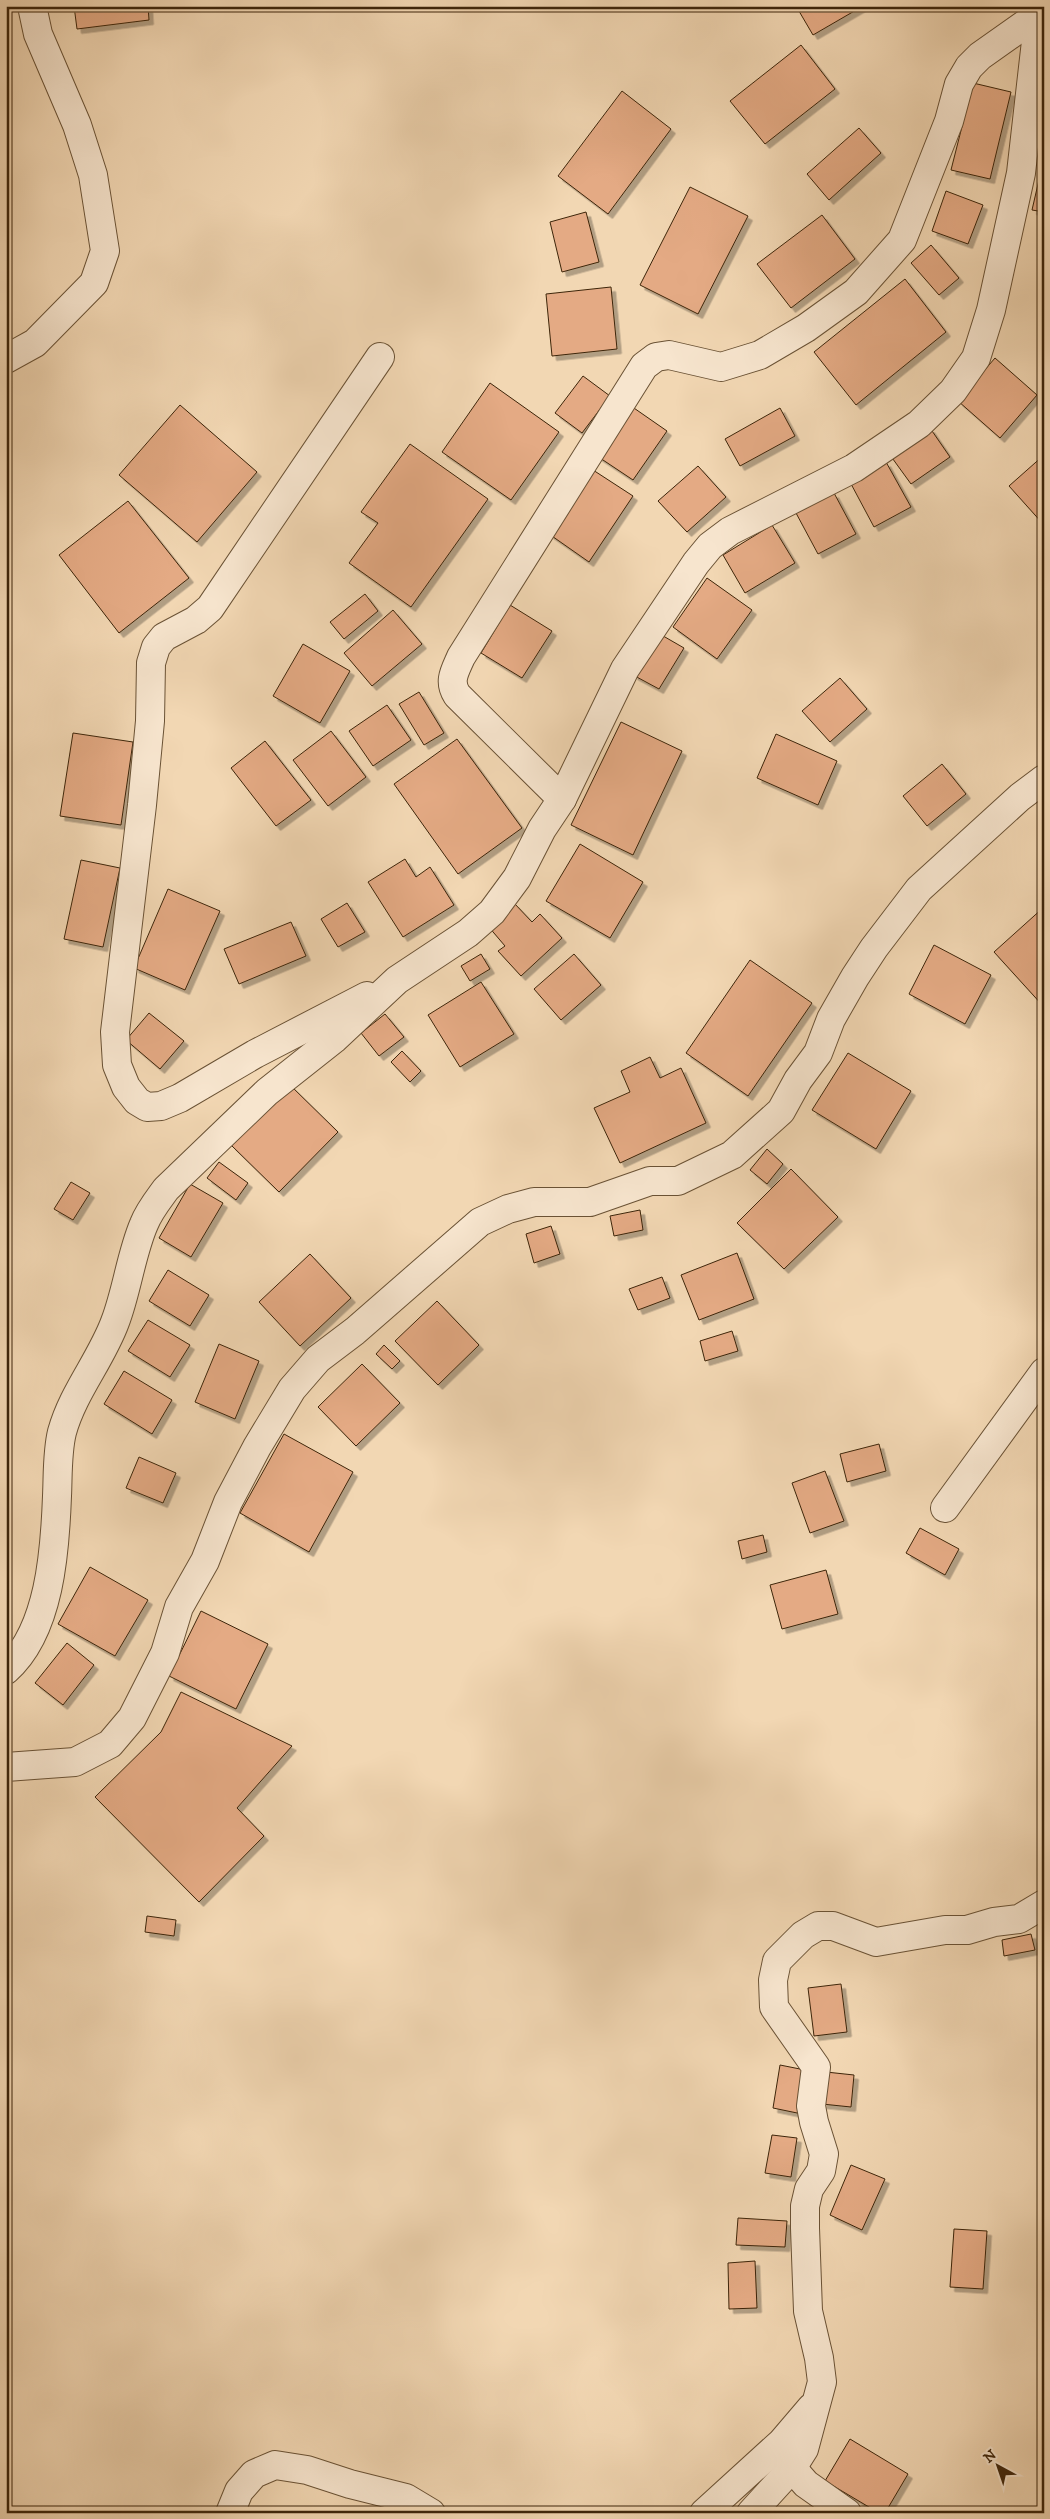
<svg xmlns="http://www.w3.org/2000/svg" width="1050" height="2519" font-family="'IM FELL DW Pica',serif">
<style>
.building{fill:#e4aa84;stroke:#3d250b;filter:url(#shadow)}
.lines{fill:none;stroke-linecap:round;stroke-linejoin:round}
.minor-casing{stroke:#6a5235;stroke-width:30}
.minor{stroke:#f7e5ce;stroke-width:28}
</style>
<defs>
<filter id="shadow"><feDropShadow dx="4.5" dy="4.5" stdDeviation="0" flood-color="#0004"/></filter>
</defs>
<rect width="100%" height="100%" fill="#f2d7b3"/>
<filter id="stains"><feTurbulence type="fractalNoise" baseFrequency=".004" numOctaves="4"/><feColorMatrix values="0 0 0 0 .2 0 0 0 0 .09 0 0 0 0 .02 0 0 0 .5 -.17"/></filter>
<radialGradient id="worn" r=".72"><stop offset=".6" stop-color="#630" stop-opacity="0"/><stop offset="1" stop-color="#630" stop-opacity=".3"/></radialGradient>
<g class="building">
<path d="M74 6H148L149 20 77 29Z"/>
<path d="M796 6H863L813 35Z"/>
<path d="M801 45 835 89 765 144 730 101Z"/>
<path d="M973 83 1011 92 990 179 951 170Z"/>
<path d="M622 91 671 129 608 214 558 176Z"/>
<path d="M859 128 881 153 829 200 807 174Z"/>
<path d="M1044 158V212L1032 210Z"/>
<path d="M690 187 748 216 698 314 640 285Z"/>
<path d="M946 191 983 205 968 244 932 231Z"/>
<path d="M586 212 599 262 562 272 550 222Z"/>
<path d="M822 215 855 259 791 308 757 264Z"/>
<path d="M931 245 959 278 939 295 911 263Z"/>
<path d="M905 279 946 332 856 405 814 352Z"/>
<path d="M611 287 617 349 552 356 546 294Z"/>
<path d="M995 358 1037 395 1000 438 958 401Z"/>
<path d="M583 376 610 396 582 433 555 413Z"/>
<path d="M490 383 559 432 511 500 442 452Z"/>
<path d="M180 405 257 472 197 542 119 475Z"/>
<path d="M631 406 667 431 633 480 597 456Z"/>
<path d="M780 408 795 436 740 466 725 439Z"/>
<path d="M930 428 950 457 911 484 890 455Z"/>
<path d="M410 444 488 499 411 607 349 563 378 523 361 512Z"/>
<path d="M1044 455V525L1009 486Z"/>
<path d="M886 462 911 507 874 527 850 482Z"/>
<path d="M698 466 726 497 687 532 658 501Z"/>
<path d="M593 470 633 496 589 562 549 534Z"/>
<path d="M834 493 856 534 818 554 796 513Z"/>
<path d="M128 501 189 578 119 633 59 555Z"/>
<path d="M772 525 795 563 745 593 723 555Z"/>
<path d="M707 578 752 610 717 659 673 627Z"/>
<path d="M365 594 378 611 344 639 330 622Z"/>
<path d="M510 605 552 631 522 678 481 653Z"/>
<path d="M393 610 422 644 372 686 344 653Z"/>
<path d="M658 633 684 648 659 689 633 675Z"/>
<path d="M303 644 350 671 320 723 273 696Z"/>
<path d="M840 678 867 709 830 742 802 711Z"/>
<path d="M419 692 444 733 424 745 399 704Z"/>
<path d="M387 705 411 740 373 766 349 731Z"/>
<path d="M621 722 682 751 633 855 571 825Z"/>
<path d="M331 731 366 777 328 806 293 760Z"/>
<path d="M73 733 133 742 121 825 60 816Z"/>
<path d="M776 734 837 761 818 805 757 778Z"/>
<path d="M457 739 522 828 458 874 394 784Z"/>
<path d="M265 741 311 800 276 826 231 768Z"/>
<path d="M942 764 966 794 927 826 903 796Z"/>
<path d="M580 844 643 882 610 938 546 901Z"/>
<path d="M405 859 416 877 430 867 454 905 403 937 368 882Z"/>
<path d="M81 860 120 868 103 947 64 939Z"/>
<path d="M168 889 220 911 185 990 134 968Z"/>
<path d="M347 903 365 932 338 947 321 919Z"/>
<path d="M514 903 532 922 540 914 562 938 521 976 498 951 505 946 488 926Z"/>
<path d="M1044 907V1007L994 952Z"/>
<path d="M291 922 306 956 239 984 224 949Z"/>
<path d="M934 945 991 975 965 1024 909 994Z"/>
<path d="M481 954 490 969 470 981 461 966Z"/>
<path d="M574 954 601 985 561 1020 534 989Z"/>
<path d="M750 960 812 1003 748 1096 686 1053Z"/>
<path d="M481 982 514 1034 460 1067 428 1015Z"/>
<path d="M149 1013 184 1041 160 1069 126 1040Z"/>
<path d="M385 1014 404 1037 379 1056 361 1033Z"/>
<path d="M402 1051 421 1071 410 1082 391 1062Z"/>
<path d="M848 1053 911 1091 876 1149 812 1110Z"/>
<path d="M650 1057 660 1078 681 1068 706 1123 620 1163 594 1108 630 1092 621 1071Z"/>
<path d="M290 1085 338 1132 279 1192 231 1145Z"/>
<path d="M767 1149 783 1164 767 1184 750 1170Z"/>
<path d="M219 1162 248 1183 236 1200 207 1178Z"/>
<path d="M791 1169 838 1217 784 1269 737 1223Z"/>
<path d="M71 1182 90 1193 73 1220 54 1209Z"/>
<path d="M190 1184 223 1203 191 1257 159 1238Z"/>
<path d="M640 1210 643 1230 614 1236 610 1216Z"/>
<path d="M551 1226 560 1254 534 1263 526 1234Z"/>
<path d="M737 1253 754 1299 699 1320 681 1275Z"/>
<path d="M310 1254 351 1298 300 1346 259 1302Z"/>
<path d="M168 1270 209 1295 190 1326 149 1301Z"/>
<path d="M662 1277 670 1298 638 1310 629 1289Z"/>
<path d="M437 1301 479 1345 438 1385 395 1341Z"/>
<path d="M148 1320 190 1345 170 1377 128 1351Z"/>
<path d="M732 1331 738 1351 705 1361 700 1341Z"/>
<path d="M219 1344 259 1361 235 1419 195 1402Z"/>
<path d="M384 1345 400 1361 392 1369 376 1354Z"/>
<path d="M362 1364 400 1403 356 1446 318 1407Z"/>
<path d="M124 1371 172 1400 152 1434 104 1404Z"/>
<path d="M284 1434 353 1472 309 1552 240 1513Z"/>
<path d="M879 1444 886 1471 847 1482 840 1454Z"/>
<path d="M139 1457 176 1473 163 1503 126 1488Z"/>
<path d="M825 1471 844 1521 810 1533 792 1483Z"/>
<path d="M920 1528 959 1549 945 1575 906 1553Z"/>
<path d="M763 1535 767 1552 742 1559 738 1541Z"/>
<path d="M90 1567 148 1600 115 1656 58 1624Z"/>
<path d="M826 1570 838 1614 782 1629 770 1585Z"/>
<path d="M201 1611 268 1644 236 1709 169 1676Z"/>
<path d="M67 1643 94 1665 63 1705 35 1683Z"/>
<path d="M181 1692 292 1746 237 1808 264 1836 199 1902 95 1797 161 1732Z"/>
<path d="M147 1916 176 1920 174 1936 145 1932Z"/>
<path d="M1031 1934 1035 1950 1004 1956 1002 1940Z"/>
<path d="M841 1984 847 2032 814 2036 808 1988Z"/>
<path d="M780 2065 810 2071 802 2114 773 2108Z"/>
<path d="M826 2072 854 2075 851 2107 822 2104Z"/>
<path d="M772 2135 797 2138 791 2177 765 2173Z"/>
<path d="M851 2165 885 2179 862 2230 830 2215Z"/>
<path d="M738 2218 787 2221 785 2247 736 2245Z"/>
<path d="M954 2229 987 2231 983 2289 950 2287Z"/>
<path d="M755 2261 757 2308 729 2309 728 2263Z"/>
<path d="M850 2439 908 2474 885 2513H879L825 2481Z"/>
</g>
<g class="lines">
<defs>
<g id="minor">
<path d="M6 359 35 343 94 283 105 251 93 175 77 125 38 34 32 6"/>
<path d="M562 799 457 695C448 681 455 671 461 657L644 366 656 357 669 355 721 367 760 355 806 328 856 292 902 240 949 121 959 84 969 67 980 56 1038 15"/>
<path d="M367 996 255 1054 180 1098 161 1106 147 1107 137 1101 126 1087 117 1065 115 1032 142 805 150 721 151 663 156 647 164 637 196 620 210 608 380 357"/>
<path d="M945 1508 1044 1372"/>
<path d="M6 1670C50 1631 55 1551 57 1496 58 1475 57 1452 62 1432 73 1392 101 1360 115 1322 127 1291 131 1254 144 1224 149 1211 158 1200 166 1189L267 1092 334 1039 397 980 468 933 492 912 517 878 542 829 562 799 625 669 696 563 710 546 730 531 854 468 919 424 953 391 976 358 991 310 1021 173 1040 6"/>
<path d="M6 1767 75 1762 110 1744 132 1718 165 1653 179 1607 205 1561 228 1502 257 1447 292 1389 318 1359 355 1331 480 1222 508 1209 534 1202H590L650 1181H678L732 1155 781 1111 798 1080 818 1053 831 1019 855 977 874 948 919 889 1020 797 1044 779"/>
<path d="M792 2468 806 2484 847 2513"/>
<path d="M230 2513 239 2491 254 2474 275 2465 307 2470 350 2484 406 2498 431 2513"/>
<path d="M704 2513 782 2442 811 2408"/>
<path d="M751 2513 792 2468 804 2449 822 2382 819 2358 808 2311 805 2228V2206L809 2189 821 2171 824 2154 814 2122 811 2106 816 2067 774 2007 773 1980 777 1961 803 1935 818 1926H833L876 1942 945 1930H967L994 1922 1019 1919 1044 1904"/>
</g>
</defs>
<use href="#minor" class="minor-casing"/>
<use href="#minor" class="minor"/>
</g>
<rect width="1050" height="2519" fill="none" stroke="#f2d7b3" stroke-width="25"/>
<rect x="8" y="8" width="1035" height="2504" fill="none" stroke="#3d250b" stroke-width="2.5"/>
<rect x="12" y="12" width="1025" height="2494" fill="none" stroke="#3d250b"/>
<g transform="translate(998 2466) rotate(320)" stroke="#f7e5ce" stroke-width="4" paint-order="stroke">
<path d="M0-4L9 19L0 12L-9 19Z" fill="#3d250b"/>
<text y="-8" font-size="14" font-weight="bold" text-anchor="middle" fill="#3d250b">N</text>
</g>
<rect width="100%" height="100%" filter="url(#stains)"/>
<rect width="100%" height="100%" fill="url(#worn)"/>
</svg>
